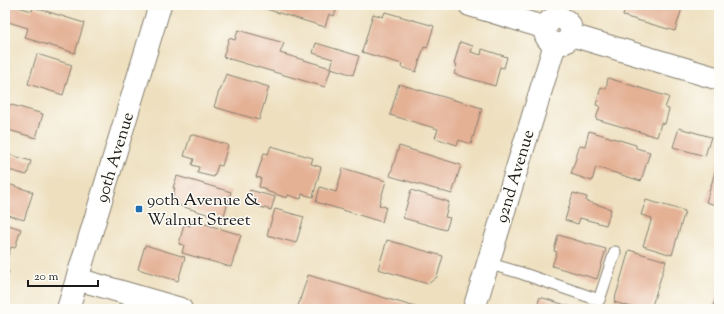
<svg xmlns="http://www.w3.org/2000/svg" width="724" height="314" font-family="'Sorts Mill Goudy',serif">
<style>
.building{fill:#e4b195}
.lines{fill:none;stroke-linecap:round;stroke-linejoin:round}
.service-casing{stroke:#857e6e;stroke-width:13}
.minor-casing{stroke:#857e6e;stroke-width:24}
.tertiary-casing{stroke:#857e6e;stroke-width:24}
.service{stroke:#fff;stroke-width:11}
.minor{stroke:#fff;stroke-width:22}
.tertiary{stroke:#fff;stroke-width:22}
.poi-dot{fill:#1f6fb2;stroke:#fdfcf7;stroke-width:1.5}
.labels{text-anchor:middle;stroke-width:3;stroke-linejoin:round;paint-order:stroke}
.street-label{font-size:17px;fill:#1c1c1c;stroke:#fdfcf7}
.poi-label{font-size:17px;fill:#1c1c1c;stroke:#fdfcf7;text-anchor:start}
</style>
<rect width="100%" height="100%" fill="#fdfcf7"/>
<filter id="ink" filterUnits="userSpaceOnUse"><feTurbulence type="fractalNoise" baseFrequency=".025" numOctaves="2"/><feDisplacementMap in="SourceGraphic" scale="8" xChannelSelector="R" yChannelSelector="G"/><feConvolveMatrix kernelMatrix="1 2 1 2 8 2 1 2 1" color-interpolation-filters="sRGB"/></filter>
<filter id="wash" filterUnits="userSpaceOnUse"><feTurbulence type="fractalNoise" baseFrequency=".012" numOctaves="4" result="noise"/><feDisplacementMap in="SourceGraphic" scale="16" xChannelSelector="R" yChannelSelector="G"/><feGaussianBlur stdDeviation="0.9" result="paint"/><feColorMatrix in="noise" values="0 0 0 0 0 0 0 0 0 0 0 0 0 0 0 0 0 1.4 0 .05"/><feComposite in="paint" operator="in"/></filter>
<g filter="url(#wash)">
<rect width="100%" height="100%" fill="#eee0bf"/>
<g id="blocks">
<g class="building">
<path d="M5 5H11L32 11 33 7 84 23 75 53 25 38 28 28 5 21Z"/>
<path d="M75 5H89L88 9Z"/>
<path d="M253 5H338L334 16 329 14 325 27Z"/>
<path d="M626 5H683L675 31 623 16Z"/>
<path d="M385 12 434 26 427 48 424 47 416 72 401 67 402 64 362 52 373 14 383 17Z"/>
<path d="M238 30 284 43 280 53 331 68 325 87 223 57 229 38 235 40Z"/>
<path d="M460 42 473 46 471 52 481 55 482 49 507 57 504 68 500 67 495 86 454 74 457 64H454Z"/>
<path d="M316 43 359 56 353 75 331 68 333 59 313 53Z"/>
<path d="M37 54 72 65 63 95 28 84Z"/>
<path d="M226 74 269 87 259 120 214 107 219 91H220Z"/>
<path d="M608 78 669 97 665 108 669 109 665 124 661 123 657 137 596 119 600 106 596 105 601 87 606 89Z"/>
<path d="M399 84 482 108 471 144 459 140 457 145 435 138 438 129 390 115Z"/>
<path d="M5 103 43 114 36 138 5 129Z"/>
<path d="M679 128 711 137 705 156 673 147Z"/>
<path d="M589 131 636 145V148L650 152 641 181 596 167 592 181 571 174 580 145 585 146Z"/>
<path d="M191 134 228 145 222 166 218 165 214 177 197 173 199 167 192 165 194 159 184 156Z"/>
<path d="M271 146 313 158 311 164 321 167 313 197 302 194 301 199 288 195 287 198 266 191 267 189 259 187 261 178 256 177 264 153 268 154Z"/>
<path d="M399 146 461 165 452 194 390 176Z"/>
<path d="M5 149 8 150 7 154 31 161 27 175 5 169Z"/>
<path d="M719 159V206L706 202Z"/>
<path d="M343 168 386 181 379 205 386 207 382 222 316 202 320 187 336 192Z"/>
<path d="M177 176 231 192 223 219 171 203 175 188H173Z"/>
<path d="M5 183 33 192 24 220 5 214Z"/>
<path d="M250 190 275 197 271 210 246 203Z"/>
<path d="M411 190 449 202 445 217 450 218 446 230 403 218Z"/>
<path d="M573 193 587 197 586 201 611 209 606 225 580 218 578 224 565 220Z"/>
<path d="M646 200 685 211 672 255 643 246 652 218 641 215Z"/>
<path d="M275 209 304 217 296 243 267 235Z"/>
<path d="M192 220 241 235 231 267 182 253 184 245 179 244 184 224 190 226Z"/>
<path d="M5 224 21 229 15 248 11 247 7 259H5Z"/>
<path d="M558 235 606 249 597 279 552 266 557 252 554 251Z"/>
<path d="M387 240 443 256 437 277 428 284 378 269Z"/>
<path d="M145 245 185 257 178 281 138 269Z"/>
<path d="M629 250 666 261 651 309H638L614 302Z"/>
<path d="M5 270 9 271 5 284Z"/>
<path d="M308 275 422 309H297Z"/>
<path d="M718 291H719V309H712Z"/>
<path d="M540 297 578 309H536Z"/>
</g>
</g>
</g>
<g filter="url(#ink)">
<use href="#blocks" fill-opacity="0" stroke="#857e6e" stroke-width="1"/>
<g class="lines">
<defs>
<path id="service" d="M487 263 521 273 599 300 615 252"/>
<g id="minor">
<path d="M470 5 546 28"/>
<circle cx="558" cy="31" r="13"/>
<path d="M571 35 719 79"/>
<path d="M77 279 181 309"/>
<path d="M474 309 555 44"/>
</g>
<path id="tertiary" d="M68 309 160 5"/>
</defs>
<use href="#service" class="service-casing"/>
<use href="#minor" class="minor-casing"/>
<use href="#tertiary" class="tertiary-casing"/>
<use href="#service" class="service"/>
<use href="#minor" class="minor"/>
<use href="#tertiary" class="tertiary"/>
</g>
</g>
<rect class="poi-dot" x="135" y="205" width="8" height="8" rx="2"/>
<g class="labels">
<g class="street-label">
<text transform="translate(114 157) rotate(-73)" y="6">90th Avenue</text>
<text transform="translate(514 176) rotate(-73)" y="6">92nd Avenue</text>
</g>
<g class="poi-label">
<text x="147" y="205">90th Avenue &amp;<tspan x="147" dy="20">Walnut Street</tspan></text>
</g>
</g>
<rect width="724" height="314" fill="none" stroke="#fdfcf7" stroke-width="20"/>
<path d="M28 280v6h70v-6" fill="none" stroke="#1c1c1c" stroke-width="2"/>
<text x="34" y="280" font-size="12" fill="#1c1c1c" stroke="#fdfcf7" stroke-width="3" paint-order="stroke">20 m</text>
</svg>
